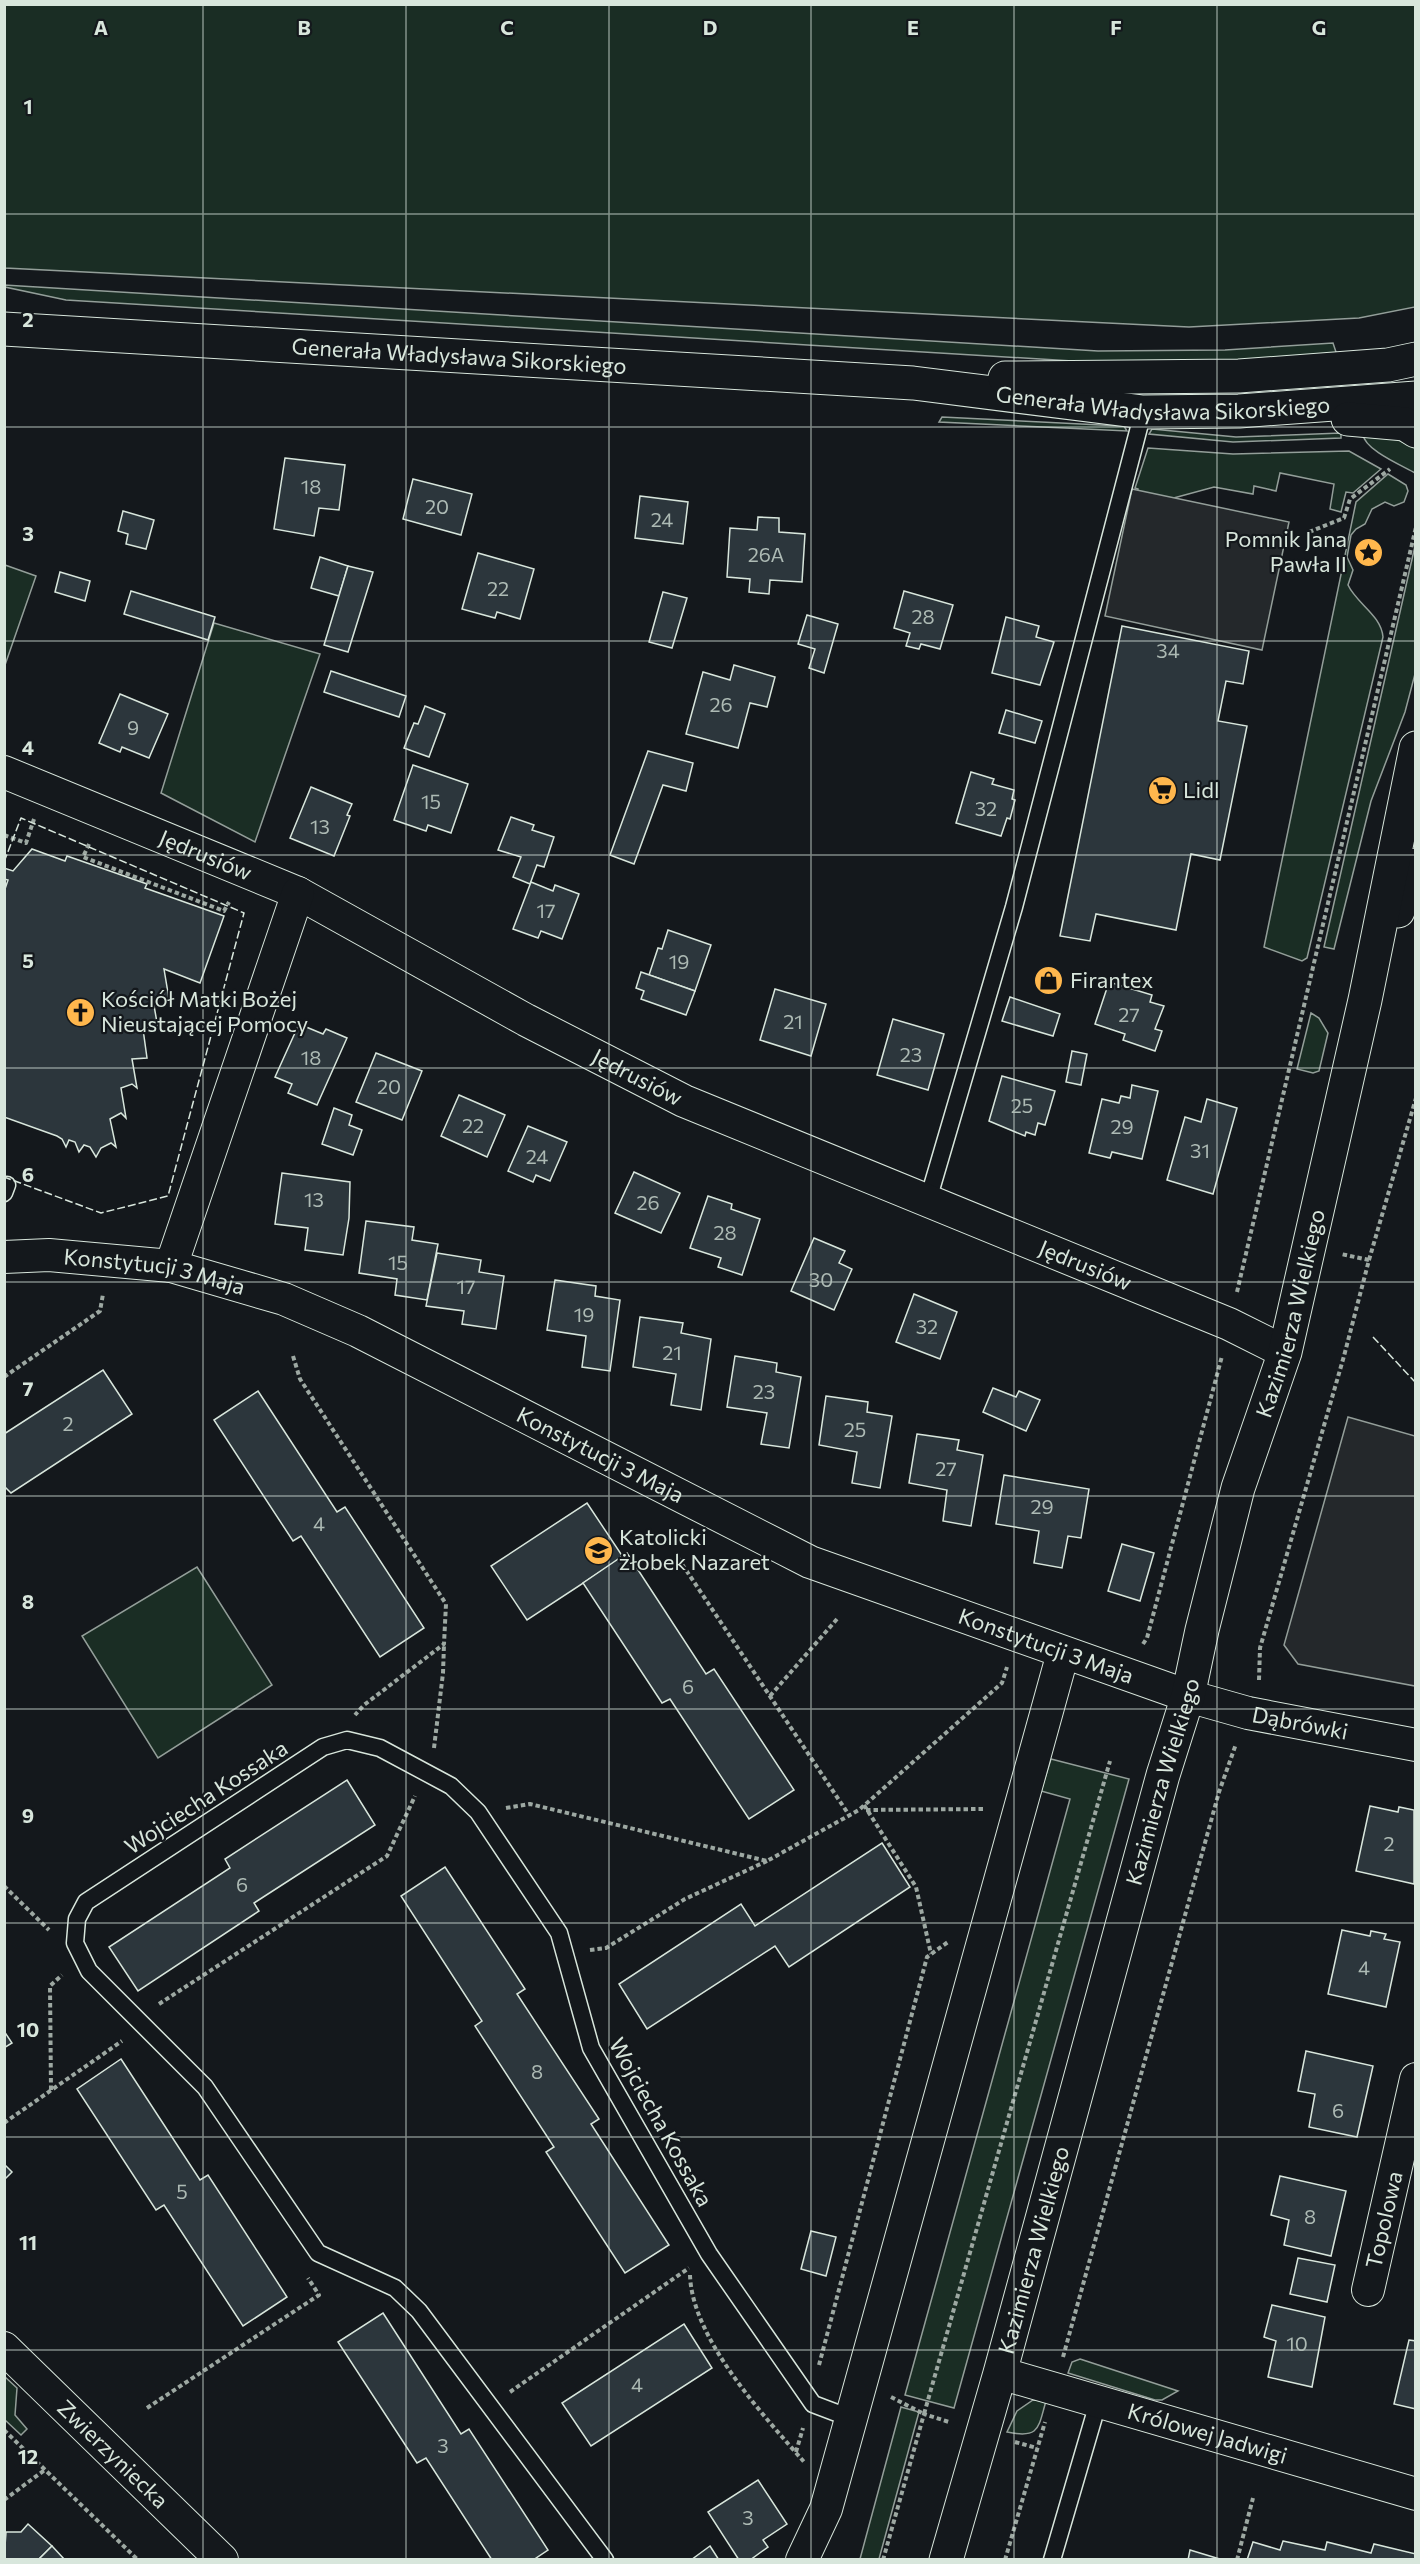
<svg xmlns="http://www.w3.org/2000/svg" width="1420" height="2564" font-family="Commissioner,sans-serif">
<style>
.green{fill:#1a2d24;stroke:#939e99;stroke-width:1.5}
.parking{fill:#24282b;stroke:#939e99;stroke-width:1.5}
.building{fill:#2c363c;stroke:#d8e6dc;stroke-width:1.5}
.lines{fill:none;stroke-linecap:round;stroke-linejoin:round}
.lane-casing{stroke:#d8e6dc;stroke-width:19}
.street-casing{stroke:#d8e6dc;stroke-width:34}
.secondary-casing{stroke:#d8e6dc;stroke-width:35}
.path{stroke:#9da8a2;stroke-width:4;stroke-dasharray:4.5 3;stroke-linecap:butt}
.lane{stroke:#14181c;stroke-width:16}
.street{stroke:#14181c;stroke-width:32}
.secondary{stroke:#14181c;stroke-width:33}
.fence{stroke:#d8e6dc;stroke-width:1.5;stroke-dasharray:8 3;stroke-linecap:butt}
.grid{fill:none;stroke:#d8e6dc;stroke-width:1.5;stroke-opacity:0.55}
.labels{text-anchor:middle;stroke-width:4.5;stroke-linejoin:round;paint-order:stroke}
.number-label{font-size:20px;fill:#adbab4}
.street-label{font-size:22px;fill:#d8e6dc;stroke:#14181c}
.poi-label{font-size:22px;fill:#d8e6dc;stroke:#14181c;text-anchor:start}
.grid-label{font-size:20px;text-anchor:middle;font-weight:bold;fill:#d8e6dc;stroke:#14181c;stroke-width:4.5;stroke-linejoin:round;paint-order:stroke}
</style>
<rect width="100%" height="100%" fill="#14181c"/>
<g class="green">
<path d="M4 5H1415V307L1359 318 1189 327 5 268Z"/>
<path d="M4 285 1098 351 1225 350 1333 343 1337 355 1286 361 1105 363 66 300 5 287Z"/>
<path d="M942 417 1121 426H1124L1127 431 939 422Z"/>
<path d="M1152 429 1236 437 1341 433V438L1233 442 1149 434Z"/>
<path d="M1384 433 1415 448V473C1403 466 1364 450 1363 434Z"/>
<path d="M1148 448 1233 454 1349 451 1381 469 1353 493 1346 492 1341 512 1330 509 1334 484 1280 473 1276 491 1254 486 1253 494 1214 487 1137 508 1133 512 1138 489 1135 488Z"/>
<path d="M1388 474 1406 485 1408 491 1404 502 1394 506 1385 502 1372 509 1365 524 1356 529 1351 535 1347 557 1353 570 1348 585C1357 604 1381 615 1383 637L1307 958 1302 961 1264 947 1356 502Z"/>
<path d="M1415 546V674L1405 712 1371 801 1334 949 1324 947Z"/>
<path d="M5 565 36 576 5 665 4 565Z"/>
<path d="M214 623 320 654 255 842 161 793Z"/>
<path d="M1311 1013 1319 1018 1328 1033 1319 1071 1313 1073 1297 1069Z"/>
<path d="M197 1567 272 1685 158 1758 82 1636Z"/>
<path d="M1051 1759 1129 1779 954 2408 905 2395 1070 1799 1041 1791Z"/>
<path d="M1080 2359 1178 2391 1162 2400H1155L1068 2373 1072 2362Z"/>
<path d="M4 2376 17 2388 15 2415 27 2429 21 2435 5 2420Z"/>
<path d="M1033 2400 1046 2401C1038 2428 1040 2439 1007 2432L1017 2411Z"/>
<path d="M901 2407 919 2412 879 2559H860Z"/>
</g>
<g class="parking">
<path d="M1132 489 1289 522 1262 650 1105 616Z"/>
<path d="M1348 1417 1415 1436V1686L1298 1664 1284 1645Z"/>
</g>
<g class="building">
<path d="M285 458 345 465 339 510 319 508 314 536 274 529Z"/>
<path d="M413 479 472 494 461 535 403 519Z"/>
<path d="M640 496 688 502 683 544 635 538Z"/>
<path d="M123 511 154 520 146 549 126 544 128 534 118 531Z"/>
<path d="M758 517 779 518V532L805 534 802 582 770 580 769 594 749 592 750 579 727 577 730 528 757 530Z"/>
<path d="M478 553 534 569 520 619 497 612 495 618 462 609Z"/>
<path d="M320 557 348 566 339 596 311 588Z"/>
<path d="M348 566 373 572 348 652 324 645Z"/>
<path d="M60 572 90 581 85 601 55 592Z"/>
<path d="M131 591 215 617 208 640 124 614Z"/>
<path d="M904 591 953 605 940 649 921 644 919 649 906 646 910 633 894 628Z"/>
<path d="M663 592 687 598 672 648 649 642Z"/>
<path d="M807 615 838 624 824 673 809 668 815 649 798 644Z"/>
<path d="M1006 617 1039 626 1036 637 1054 642 1040 685 992 673Z"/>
<path d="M1122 626 1249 651 1243 684 1226 681 1218 721 1247 726 1220 860 1191 854 1176 930 1096 914 1090 941 1060 936Z"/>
<path d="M734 665 775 677 767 707 750 703 738 748 686 734 703 672 730 680Z"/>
<path d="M331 671 406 696 399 717 324 692Z"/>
<path d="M120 694 168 714 149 758 122 747 120 752 99 743Z"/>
<path d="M425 706 445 714 429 757 404 748 414 723 418 724Z"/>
<path d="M1006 710 1042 721 1035 743 999 733Z"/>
<path d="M648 751 693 763 686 791 663 785 634 864 610 855Z"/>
<path d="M413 765 468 784 451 833 428 825 426 831 394 820Z"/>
<path d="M971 772 994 779 992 784 1014 790 1012 799 1015 800 1010 819 1007 818 1001 836 956 823Z"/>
<path d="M311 787 352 804 347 815 350 816 334 856 290 838Z"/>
<path d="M511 817 534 825 532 830 554 837 544 867 537 865 530 884 513 877 521 857 498 850Z"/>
<path d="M32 849 65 861 67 856 147 884 145 888 224 916 200 983 164 969 169 999 164 995 153 1000 158 1028 153 1025 143 1029 147 1058 132 1059 137 1088 132 1084 121 1088 126 1118 121 1113 110 1119 116 1147 111 1143 101 1148 96 1157 90 1147 84 1145 79 1152 75 1142 69 1140 66 1147 62 1139 57 1136 4 1117V892L8 880 4 879V868L13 871Z"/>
<path d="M531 882 553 891 555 885 579 894 562 939 541 931 538 938 513 929Z"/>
<path d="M668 930 711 945 695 991 649 975 658 948 662 949Z"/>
<path d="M641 972 695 991 686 1015 641 999 644 991 636 988Z"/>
<path d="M1109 982 1152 995 1150 1002 1164 1006 1155 1029 1162 1031 1155 1051 1123 1040 1125 1034 1095 1024Z"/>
<path d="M775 989 826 1004 811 1056 760 1040Z"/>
<path d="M1010 997 1060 1014 1053 1036 1002 1021Z"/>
<path d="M893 1019 944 1034 928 1090 877 1075Z"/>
<path d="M299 1024 323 1034 326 1029 347 1038 317 1105 288 1093 292 1084 275 1077Z"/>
<path d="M1072 1051 1087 1054 1081 1085 1066 1082Z"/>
<path d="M376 1053 422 1071 402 1120 356 1102Z"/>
<path d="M1002 1076 1055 1091 1045 1125 1038 1123 1035 1135 1026 1132 1025 1136 989 1121Z"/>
<path d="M1132 1085 1158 1091 1142 1159 1112 1152 1110 1158 1089 1153 1102 1099 1119 1103 1121 1096 1130 1098Z"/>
<path d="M459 1095 505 1115 487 1157 441 1136Z"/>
<path d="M1207 1099 1237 1108 1213 1194 1167 1180 1185 1117 1201 1122Z"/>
<path d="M334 1108 352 1115 349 1125 362 1130 353 1155 322 1144Z"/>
<path d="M528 1126 567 1142 550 1181 536 1175 533 1182 508 1171Z"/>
<path d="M634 1172 680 1193 661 1233 615 1213Z"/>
<path d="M282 1173 350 1182 349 1218 343 1255 305 1250 308 1228 275 1224Z"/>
<path d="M708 1196 732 1204 731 1209 760 1219 742 1275 718 1267 721 1258 690 1248Z"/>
<path d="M366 1221 414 1227 412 1240 438 1244 427 1300 395 1295 397 1279 359 1273Z"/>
<path d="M814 1238 845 1251 839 1263 852 1269 834 1310 791 1291Z"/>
<path d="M437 1253 481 1260 479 1272 504 1276 496 1329 462 1324 464 1311 426 1306Z"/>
<path d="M555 1280 596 1286 595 1296 620 1300 610 1371 582 1367 586 1336 547 1330Z"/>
<path d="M914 1294 957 1312 940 1359 896 1342Z"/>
<path d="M640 1317 683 1323 681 1333 711 1339 701 1410 671 1405 676 1374 633 1367Z"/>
<path d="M735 1356 777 1363 776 1372 801 1377 789 1448 761 1444 767 1413 727 1407Z"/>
<path d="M103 1370 132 1414 11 1493 4 1486V1434Z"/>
<path d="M993 1388 1016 1397 1019 1391 1040 1400 1026 1431 983 1412Z"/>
<path d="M258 1391 337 1512 345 1507 424 1628 380 1657 301 1536 293 1541 214 1420Z"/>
<path d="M826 1396 868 1402 867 1412 892 1416 880 1488 852 1483 857 1452 819 1445Z"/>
<path d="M917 1434 959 1440 957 1450 983 1455 971 1526 943 1521 947 1490 909 1483Z"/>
<path d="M1004 1475 1089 1489 1081 1538 1068 1536 1062 1568 1034 1563 1039 1531 996 1524Z"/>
<path d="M587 1503 623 1557 527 1620 491 1566Z"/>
<path d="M1122 1544 1154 1553 1140 1601 1108 1591Z"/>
<path d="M627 1553 706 1674 714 1669 794 1790 749 1819 670 1699 662 1703 583 1583Z"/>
<path d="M347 1780 375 1825 254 1903 259 1911 138 1991 109 1947 230 1868 225 1859Z"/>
<path d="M1370 1806 1398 1812 1399 1807 1414 1810V1884L1356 1871Z"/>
<path d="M882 1843 910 1887 789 1967 775 1946 647 2029 619 1984 741 1904 755 1926Z"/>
<path d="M445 1867 525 1989 517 1994 599 2119 591 2124 669 2245 625 2273 546 2152 554 2147 475 2026 482 2021 401 1896Z"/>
<path d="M1342 1930 1370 1936 1371 1931 1386 1934 1384 1939 1400 1942 1386 2007 1328 1994Z"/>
<path d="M4 2031 12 2043 4 2048Z"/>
<path d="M1306 2051 1373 2066 1357 2137 1309 2127 1315 2094 1298 2091Z"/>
<path d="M121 2059 200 2180 208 2175 287 2297 243 2326 164 2205 156 2210 77 2089Z"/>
<path d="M4 2164 12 2172 4 2180Z"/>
<path d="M1280 2176 1346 2191 1331 2256 1284 2245 1289 2220 1271 2215Z"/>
<path d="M811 2231 836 2237 826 2276 801 2269Z"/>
<path d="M1298 2258 1335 2265 1327 2302 1290 2294Z"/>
<path d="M1272 2305 1325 2317 1312 2387 1268 2377 1276 2341 1264 2337Z"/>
<path d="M383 2313 461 2434 469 2429 548 2550 533 2560H492L426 2458 417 2463 338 2342Z"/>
<path d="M684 2324 712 2368 591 2446 562 2403Z"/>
<path d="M1409 2340 1416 2341V2409L1394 2404Z"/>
<path d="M758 2480 787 2524 763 2540 768 2547 750 2560H739L708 2512Z"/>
<path d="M28 2524 52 2546 38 2560H4L6 2532H21Z"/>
<path d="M1283 2541 1325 2550 1327 2542 1371 2553 1374 2544 1416 2554V2560H1247L1253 2542 1280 2550Z"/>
<path d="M52 2546 65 2560H38Z"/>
<path d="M710 2546 719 2560H691Z"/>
<path d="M1190 2550 1223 2560H1188Z"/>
</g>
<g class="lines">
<defs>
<g id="lane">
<path d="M4 1193 7 1185"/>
<path d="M928 1200 1014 907 1143 412"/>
<path d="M605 2560 419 2311 395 2288 318 2253 205 2087 89 1971 75 1943 77 1919 86 1902 323 1747 347 1740 380 1748 451 1786 478 1812 559 1933 591 2048 709 2254 813 2404 850 2418"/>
<path d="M1052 2560 1098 2403"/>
</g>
<g id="street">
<path id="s1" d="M4 772 298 893 526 1020 684 1101 1229 1324 1285 1352"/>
<path id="s2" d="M4 1257 49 1255 171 1266 284 1299 358 1331 810 1562 1188 1696 1248 1713 1416 1745"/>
<path d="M171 1266 298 893"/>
<path id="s3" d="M1368 2290 1416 2079"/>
<path id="s4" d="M4 2348 222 2560"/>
<path id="s5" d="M1000 2373 1416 2494"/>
<path d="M802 2560 826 2509 1063 1653"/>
</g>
<g id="secondary">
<path id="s6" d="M4 329 913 383 1143 412 1239 411 1416 398"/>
<path d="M1005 378 1239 376 1388 365 1416 359"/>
<path d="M1348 419 1405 424 1416 431"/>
<path d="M1398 911 1416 865"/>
<path id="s7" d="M946 2560 1000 2373 1163 1775 1188 1696 1202 1630 1238 1488 1285 1352 1365 1000 1416 748"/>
</g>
</defs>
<use href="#lane" class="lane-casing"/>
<use href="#street" class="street-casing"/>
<use href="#secondary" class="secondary-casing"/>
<g class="path">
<path d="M1309 532 1344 518 1350 499 1390 469"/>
<path d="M4 835 26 843 34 819"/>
<path d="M89 844 83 857 224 911 229 902"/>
<path d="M1369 1260 1416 1098"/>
<path d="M1237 1292 1416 527"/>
<path d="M293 1356 300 1379 446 1604 444 1644 364 1705 355 1715"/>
<path d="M4 1377 100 1311 103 1294"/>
<path d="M678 1558 849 1815"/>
<path d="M1143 1644 1147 1638 1222 1356"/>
<path d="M1259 1680 1260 1648 1344 1356 1369 1260 1341 1254"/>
<path d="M770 1696 837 1619"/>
<path d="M434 1748 443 1673 444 1644"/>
<path d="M864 1805 916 1887 931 1954"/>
<path d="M506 1808 530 1804 767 1861 859 1810 1002 1683 1007 1667"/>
<path d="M866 1810 985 1809"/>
<path d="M4 1886 49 1930"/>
<path d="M590 1950 606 1948 685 1899 767 1861"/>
<path d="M159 2004 387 1856 415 1796"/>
<path d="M51 2090 50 1986 62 1975"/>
<path d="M4 2123 122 2041"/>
<path d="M690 2275C692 2339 764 2416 805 2463"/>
<path d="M1063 2357 1219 1792 1236 1744"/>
<path d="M819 2365 927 1957 948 1942"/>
<path d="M510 2392 689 2268"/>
<path d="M891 2397 924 2414 1110 1761"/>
<path d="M147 2408 319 2295 308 2278"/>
<path d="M4 2430 138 2560"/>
<path d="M1015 2442 1037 2448"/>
<path d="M796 2452 803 2428"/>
<path d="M4 2500 46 2469"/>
<path d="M883 2560 924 2414 949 2422"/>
<path d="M1005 2560 1045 2422"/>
<path d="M1237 2560 1253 2498"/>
</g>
<use href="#lane" class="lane"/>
<use href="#street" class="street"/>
<use href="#secondary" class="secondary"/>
<g class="fence">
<path d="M4 862 21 818 244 913 168 1196 101 1213 4 1177"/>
<path d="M1373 1337 1416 1383"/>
</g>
</g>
<path class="grid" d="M203 4V2560M406 4V2560M609 4V2560M811 4V2560M1014 4V2560M1217 4V2560M4 214H1416M4 427H1416M4 641H1416M4 855H1416M4 1068H1416M4 1282H1416M4 1496H1416M4 1709H1416M4 1923H1416M4 2137H1416M4 2350H1416"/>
<defs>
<symbol id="sight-disc" viewBox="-11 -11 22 22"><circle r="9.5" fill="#ffb74d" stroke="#14181c"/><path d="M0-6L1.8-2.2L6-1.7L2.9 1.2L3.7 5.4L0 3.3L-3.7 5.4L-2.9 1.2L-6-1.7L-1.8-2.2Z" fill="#111"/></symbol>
<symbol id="supermarket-disc" viewBox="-11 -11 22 22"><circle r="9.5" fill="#ffb74d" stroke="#14181c"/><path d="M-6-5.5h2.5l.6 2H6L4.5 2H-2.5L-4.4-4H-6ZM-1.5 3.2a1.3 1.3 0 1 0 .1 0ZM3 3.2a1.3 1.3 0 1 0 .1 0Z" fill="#111"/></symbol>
<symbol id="shop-disc" viewBox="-11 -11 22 22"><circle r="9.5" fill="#ffb74d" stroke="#14181c"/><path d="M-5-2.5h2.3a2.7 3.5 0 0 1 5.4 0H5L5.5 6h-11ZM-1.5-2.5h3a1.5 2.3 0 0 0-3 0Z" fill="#111"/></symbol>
<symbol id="church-disc" viewBox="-11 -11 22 22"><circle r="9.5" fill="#ffb74d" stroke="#14181c"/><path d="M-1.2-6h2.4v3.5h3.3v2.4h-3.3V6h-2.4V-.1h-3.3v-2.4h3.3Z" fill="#111"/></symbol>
<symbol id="school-disc" viewBox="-11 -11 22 22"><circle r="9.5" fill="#ffb74d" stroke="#14181c"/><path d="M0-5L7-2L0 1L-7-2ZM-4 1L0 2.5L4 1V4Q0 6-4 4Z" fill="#111"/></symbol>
</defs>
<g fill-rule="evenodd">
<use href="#sight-disc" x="1352" y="536" width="33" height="33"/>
<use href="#supermarket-disc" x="1146" y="774" width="33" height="33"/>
<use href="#shop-disc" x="1032" y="964" width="33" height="33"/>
<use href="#church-disc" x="64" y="996" width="33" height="33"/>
<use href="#school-disc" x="582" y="1534" width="33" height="33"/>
</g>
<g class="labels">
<g class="number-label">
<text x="311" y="494">18</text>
<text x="437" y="514">20</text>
<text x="662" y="527">24</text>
<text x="766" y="562">26A</text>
<text x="498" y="596">22</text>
<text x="923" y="624">28</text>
<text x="1168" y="658">34</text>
<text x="721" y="712">26</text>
<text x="133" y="735">9</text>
<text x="431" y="809">15</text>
<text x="986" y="816">32</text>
<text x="320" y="834">13</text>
<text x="546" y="918">17</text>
<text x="679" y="969">19</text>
<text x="1129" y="1022">27</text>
<text x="793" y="1029">21</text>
<text x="911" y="1062">23</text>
<text x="311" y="1065">18</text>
<text x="389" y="1094">20</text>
<text x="1022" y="1113">25</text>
<text x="473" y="1133">22</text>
<text x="1122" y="1134">29</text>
<text x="1200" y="1158">31</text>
<text x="537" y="1164">24</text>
<text x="314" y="1207">13</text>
<text x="648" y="1210">26</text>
<text x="725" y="1240">28</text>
<text x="398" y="1270">15</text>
<text x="821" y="1287">30</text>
<text x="466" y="1294">17</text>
<text x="584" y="1322">19</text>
<text x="927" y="1334">32</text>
<text x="672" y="1360">21</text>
<text x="764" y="1399">23</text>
<text x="68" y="1431">2</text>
<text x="855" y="1437">25</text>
<text x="946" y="1476">27</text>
<text x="1042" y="1514">29</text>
<text x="319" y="1531">4</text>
<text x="688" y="1694">6</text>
<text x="1389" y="1851">2</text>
<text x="242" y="1892">6</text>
<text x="1364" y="1975">4</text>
<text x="537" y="2079">8</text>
<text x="1338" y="2118">6</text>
<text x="182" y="2199">5</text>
<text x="1310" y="2224">8</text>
<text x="1297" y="2351">10</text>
<text x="637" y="2392">4</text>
<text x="443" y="2453">3</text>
<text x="748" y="2525">3</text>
</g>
<g class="street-label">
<text dy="8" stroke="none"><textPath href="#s6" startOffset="456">Generała Władysława Sikorskiego</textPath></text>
<text dy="8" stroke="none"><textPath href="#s6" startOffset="1162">Generała Władysława Sikorskiego</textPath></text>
<text dy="8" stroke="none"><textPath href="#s1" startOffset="218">Jędrusiów</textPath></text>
<text dy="8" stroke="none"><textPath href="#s1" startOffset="704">Jędrusiów</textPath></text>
<text dy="8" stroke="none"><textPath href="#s1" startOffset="1190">Jędrusiów</textPath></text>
<text dy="8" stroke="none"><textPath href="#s2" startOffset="152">Konstytucji 3 Maja</textPath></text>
<text dy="8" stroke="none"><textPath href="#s7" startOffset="1294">Kazimierza Wielkiego</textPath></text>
<text dy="8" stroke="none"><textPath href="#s2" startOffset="638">Konstytucji 3 Maja</textPath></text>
<text dy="8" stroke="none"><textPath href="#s2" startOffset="1124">Konstytucji 3 Maja</textPath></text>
<text dy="8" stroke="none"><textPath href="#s2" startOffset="1390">Dąbrówki</textPath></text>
<text dy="8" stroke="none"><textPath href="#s7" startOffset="808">Kazimierza Wielkiego</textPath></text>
<text transform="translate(206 1797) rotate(-33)" y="8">Wojciecha Kossaka</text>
<text transform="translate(661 2122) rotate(61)" y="8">Wojciecha Kossaka</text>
<text dy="8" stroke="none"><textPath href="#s3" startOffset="72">Topolowa</textPath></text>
<text dy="8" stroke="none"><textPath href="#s7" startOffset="322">Kazimierza Wielkiego</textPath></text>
<text dy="8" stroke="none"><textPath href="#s5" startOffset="216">Królowej Jadwigi</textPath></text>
<text dy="8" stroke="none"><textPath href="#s4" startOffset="152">Zwierzyniecka</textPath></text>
</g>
<g class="poi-label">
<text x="1347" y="547" text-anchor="end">Pomnik Jana<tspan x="1347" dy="25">Pawła II</tspan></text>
<text x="1183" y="798">Lidl</text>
<text x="1070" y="988">Firantex</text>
<text x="101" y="1007">Kościół Matki Bożej<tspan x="101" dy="25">Nieustającej Pomocy</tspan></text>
<text x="619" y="1545">Katolicki<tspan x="619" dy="25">żłobek Nazaret</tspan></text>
</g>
</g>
<g class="grid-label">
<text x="101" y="35">A</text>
<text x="304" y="35">B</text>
<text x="507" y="35">C</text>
<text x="710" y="35">D</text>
<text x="913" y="35">E</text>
<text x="1116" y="35">F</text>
<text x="1319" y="35">G</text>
<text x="28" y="114">1</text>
<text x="28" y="327">2</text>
<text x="28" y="541">3</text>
<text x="28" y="755">4</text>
<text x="28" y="968">5</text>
<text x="28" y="1182">6</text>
<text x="28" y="1396">7</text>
<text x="28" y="1609">8</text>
<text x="28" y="1823">9</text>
<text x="28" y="2037">10</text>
<text x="28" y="2250">11</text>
<text x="28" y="2464">12</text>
</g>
<rect width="1420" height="2564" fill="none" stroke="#d8e6dc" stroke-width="12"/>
</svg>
